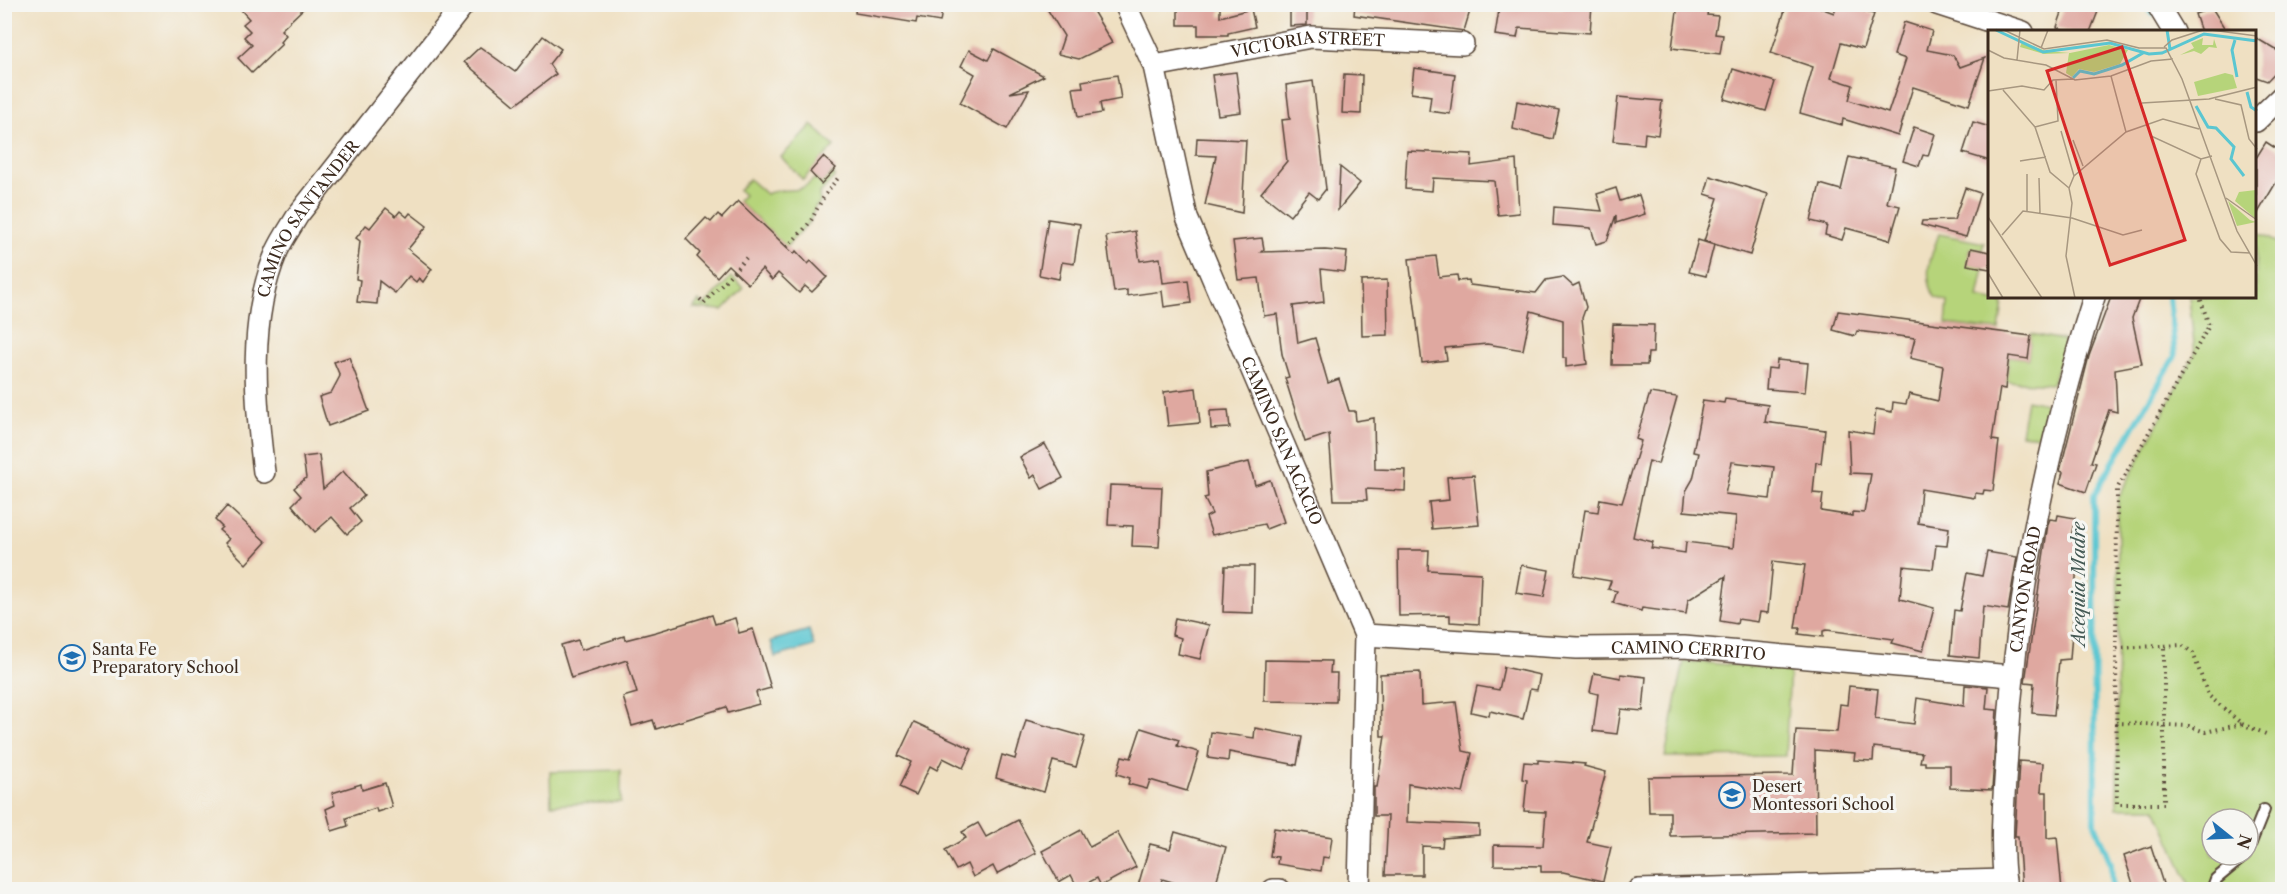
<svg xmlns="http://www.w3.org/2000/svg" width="2287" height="894" font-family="'Libre Caslon Text',serif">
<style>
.green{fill:#b6d47a;stroke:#787f4c;stroke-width:1.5;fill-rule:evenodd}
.water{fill:#5ac6d1;stroke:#4a7878;stroke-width:1.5}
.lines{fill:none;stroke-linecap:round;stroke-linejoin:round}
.stream{stroke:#5ac6d1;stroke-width:6}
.building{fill:#dfa8a0;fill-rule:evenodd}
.service-casing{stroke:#564537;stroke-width:14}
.minor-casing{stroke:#564537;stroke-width:24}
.path{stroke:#564537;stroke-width:4;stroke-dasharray:1.5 4.5;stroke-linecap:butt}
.service{stroke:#fff;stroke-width:10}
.minor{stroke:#fff;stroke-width:21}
.labels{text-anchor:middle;stroke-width:6;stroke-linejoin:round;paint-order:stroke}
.street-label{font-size:16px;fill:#3b2a1e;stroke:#f6f6f2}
.poi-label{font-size:16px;fill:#3b2a1e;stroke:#f6f6f2;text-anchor:start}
.water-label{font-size:18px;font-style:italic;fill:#445954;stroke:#f6f6f2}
.inset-river{fill:none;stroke:#5ac6d1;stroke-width:3}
.inset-road{fill:none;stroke:#a79780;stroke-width:1.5}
.view{fill:#d62828;fill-opacity:0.15;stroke:#d62828;stroke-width:3}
.inset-edge{fill:none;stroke:#3b2a1e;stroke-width:3}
</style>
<rect width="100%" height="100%" fill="#f6f6f2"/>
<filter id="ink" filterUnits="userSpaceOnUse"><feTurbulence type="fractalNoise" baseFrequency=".0167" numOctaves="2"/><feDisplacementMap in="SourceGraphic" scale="12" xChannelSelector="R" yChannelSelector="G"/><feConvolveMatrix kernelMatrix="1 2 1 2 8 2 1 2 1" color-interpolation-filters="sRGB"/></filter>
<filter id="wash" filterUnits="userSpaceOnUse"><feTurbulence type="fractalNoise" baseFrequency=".008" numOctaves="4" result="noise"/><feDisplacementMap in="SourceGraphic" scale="24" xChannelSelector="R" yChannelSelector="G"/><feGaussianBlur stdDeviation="1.35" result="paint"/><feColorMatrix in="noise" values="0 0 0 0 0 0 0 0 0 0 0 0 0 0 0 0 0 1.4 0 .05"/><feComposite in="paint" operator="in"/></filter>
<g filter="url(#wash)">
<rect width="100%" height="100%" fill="#efe0c2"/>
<g class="green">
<path d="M812 125 834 146 803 180 781 157Z"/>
<path d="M832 173 835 176 819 194 820 203 815 207 810 221 786 247 738 201 744 195 739 190 749 179 766 194C786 185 797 198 815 178L821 184Z"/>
<path d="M2256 232 2282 245V878L2274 889H2191L2156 808H2117L2118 499 2195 353 2189 297H2256ZM2212 819H2248V855H2212Z"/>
<path d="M1939 234 1984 243 1982 250 1971 248 1967 264 1984 268 1978 298 2003 303 1999 330 1946 324 1948 302 1935 297C1922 275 1931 256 1939 234Z"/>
<path d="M731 277 744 288 723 310 693 308 699 301 704 306Z"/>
<path d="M2031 334 2063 340 2064 347 2052 384 2006 381 2009 356 2028 359Z"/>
<path d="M2027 400 2046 404 2039 436 2021 434Z"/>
<path d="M1684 661 1790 670 1785 756 1665 757Z"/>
<path d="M621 770V802L551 805 550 772Z"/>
</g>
<path class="water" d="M809 630 814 646 775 657 771 641Z"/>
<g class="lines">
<g class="stream">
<path d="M2145 4 2152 14"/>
<path d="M2112 890 2111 863 2095 824 2094 495 2175 356 2169 297"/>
</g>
</g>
<g id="blocks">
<g class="building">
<path d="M236 4H308L281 30 286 35 280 42 282 44 252 73 238 58 252 45 244 37 250 31 243 24 249 19Z"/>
<path d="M856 4H943L940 22 917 18 916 23 855 13Z"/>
<path d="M1044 4H1089L1112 43 1079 59 1058 54 1064 36Z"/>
<path d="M1178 4H1220V17L1251 9 1255 27 1228 33V35H1198V25H1178Z"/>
<path d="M1290 4H1307V25L1290 26Z"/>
<path d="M1355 4H1472L1464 31 1354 15Z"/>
<path d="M1500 4 1563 9 1564 4H1592L1590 33 1519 28 1517 38 1495 35Z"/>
<path d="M1678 4H1709L1707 15 1718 16 1715 34 1723 35 1720 54 1672 48Z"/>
<path d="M1787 4H1810L1834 13 1837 4H1864L1862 11 1874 14 1863 49 1841 43 1831 78 1853 85 1849 100 1888 113 1906 59 1894 55 1904 22 1932 31 1927 50 1953 55 1960 67 1985 58 1969 105 1913 87 1898 136 1843 119 1842 125 1800 113 1813 67 1771 53Z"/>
<path d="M2065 4H2087L2099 9 2090 32H2068L2057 27Z"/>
<path d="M2212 8 2227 32H2201L2195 14Z"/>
<path d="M543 36 561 49 549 64 556 74 515 105 464 62 480 47 515 72Z"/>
<path d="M2256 38 2283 54V64L2267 81 2256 77Z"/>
<path d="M994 49 1044 76 1010 93 1029 90 1007 129 960 103 975 74 961 66 969 50 988 60Z"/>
<path d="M1414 68 1455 74 1450 114 1429 111 1431 96 1411 93Z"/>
<path d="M1733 69 1775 82 1766 111 1724 99Z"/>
<path d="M1236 72 1241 112 1218 115 1212 75Z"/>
<path d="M1344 74 1362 75 1361 114 1342 113Z"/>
<path d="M1117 75 1121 99 1100 103 1102 113 1078 117 1073 88 1083 87 1082 81Z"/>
<path d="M1313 81 1326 189 1318 199 1309 192 1290 216 1261 193 1287 161 1282 120 1290 119 1286 85Z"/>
<path d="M1618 97 1662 101 1658 135 1645 133 1644 144 1613 141Z"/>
<path d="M1517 101 1559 110 1553 139 1513 129Z"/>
<path d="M1973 122 1990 127V161L1963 153Z"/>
<path d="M1914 127 1935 134 1928 156 1923 155 1919 166 1903 161Z"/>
<path d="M1197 138 1246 140 1242 213 1205 205 1216 156 1196 155Z"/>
<path d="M2266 142 2283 153V171L2256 216V158Z"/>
<path d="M1407 151 1472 154 1471 166 1516 160 1519 213 1498 215 1494 181 1433 178 1432 191 1405 189Z"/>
<path d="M823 157 836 168 821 184 810 172Z"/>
<path d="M1849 157 1895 167 1887 203 1900 206 1890 240 1846 228 1842 240 1825 235 1827 225 1811 221 1820 184 1841 190Z"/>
<path d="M1340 167 1360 183 1338 210Z"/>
<path d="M1710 176 1768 194 1750 255 1704 241 1718 198 1705 194Z"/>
<path d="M1616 188 1620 201 1639 195 1645 214 1616 223V215L1607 241 1596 244 1591 228 1553 225 1554 207 1602 211 1597 194Z"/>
<path d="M1965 188 1980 193 1966 237 1921 225 1922 221 1954 220Z"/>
<path d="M738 201 794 254 796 251 808 264 811 261 827 277 812 292 805 286 799 293 778 273 772 280 762 269 748 284 728 265 717 277 697 257 700 253 686 239 706 218 711 222 718 214 722 218Z"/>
<path d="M386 208 396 216 400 211 407 217 410 213 427 226 408 249 432 269 423 282 419 278 416 282 409 276 395 293 379 281 377 304 357 302 360 280 356 279 360 241 356 238 366 225 370 228Z"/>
<path d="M1048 219 1080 224 1074 264 1062 262 1059 279 1039 275Z"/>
<path d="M1135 231 1140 261 1160 258 1163 283 1188 280 1191 303 1164 307 1162 291 1127 296V290L1114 292 1106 236Z"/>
<path d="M1262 238 1264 249 1261 252 1325 250 1347 252 1345 272 1321 269 1324 302 1293 306 1298 343 1315 338 1328 383 1339 379 1349 411H1355L1356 421 1374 418 1375 469 1406 470 1405 491 1366 489 1367 500H1334L1329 434 1305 442 1285 378 1289 377 1282 354 1277 314 1264 316 1259 278 1238 280 1233 241Z"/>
<path d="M1698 240 1714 245 1706 276 1689 272Z"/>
<path d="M1971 248 1990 252V269L1967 265Z"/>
<path d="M1436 256 1439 277 1457 275 1458 281 1469 280 1470 285 1536 293 1546 280 1563 277 1573 286 1579 283 1586 307 1582 318 1587 364 1566 367V358H1563V320L1531 311 1523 350 1487 344 1445 348 1447 360 1422 363 1409 259Z"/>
<path d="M1387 280 1388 335 1362 336 1361 281Z"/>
<path d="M2111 297H2140L2132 318 2142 364 2115 369 2117 412 2109 410 2091 462 2096 463 2086 492 2060 483 2063 472 2060 471 2089 356Z"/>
<path d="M1838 311 2031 336 2028 359 2009 356 2005 389 2000 388 1992 440 1999 441 1993 491 1984 490 1983 494 1975 493V498L1921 489 1918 523 1949 528 1947 546 1936 545 1933 569 1903 566 1900 599 1934 608 1923 651 1892 643 1894 639 1827 630 1823 631V637L1799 634 1800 628H1795L1805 565 1773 561 1768 613 1760 612 1758 622 1738 619 1737 624 1720 621 1726 576 1688 600 1686 614 1642 608 1641 611 1613 603 1617 591 1608 589 1611 581 1574 575 1585 510 1598 512 1600 499 1622 503 1641 441 1636 439 1650 393 1677 397 1658 464 1649 461 1633 537 1653 542 1651 548 1685 553 1686 542 1733 548 1736 516 1684 511 1686 491 1693 479 1699 453 1693 452 1703 400 1724 403 1725 399 1768 405 1765 422 1825 430 1821 463 1816 462 1813 493 1823 494 1821 511 1853 516V512L1864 513 1871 474 1850 473 1848 430 1873 434 1876 409 1892 412 1893 402 1906 404 1909 394 1938 401 1943 366 1910 358 1915 338 1857 331 1855 336 1833 330ZM1732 462 1774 467 1770 499 1725 494Z"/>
<path d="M1613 324 1654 325 1653 353H1648L1647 365H1612Z"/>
<path d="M349 357 369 411 328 426 319 397 331 393 340 376 334 362Z"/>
<path d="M1777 360 1808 363 1805 392 1766 389 1768 368 1776 369Z"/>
<path d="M1196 388 1200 423 1168 426 1164 392Z"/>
<path d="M1228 410 1230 428 1211 429 1210 411Z"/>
<path d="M1045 444 1063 478 1042 489 1035 475 1031 478 1020 457Z"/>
<path d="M319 455 323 489 343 471 364 496 350 508 361 522 347 534 332 517 315 532 292 505 301 496 294 488 306 478 303 457Z"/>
<path d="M1249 462 1255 485 1270 480 1284 522 1266 529 1264 524 1212 535 1206 517 1212 514 1204 498 1208 497 1206 472Z"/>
<path d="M1474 475 1479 525 1432 529 1429 502 1449 500 1447 477Z"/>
<path d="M1110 485 1162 487 1159 547 1132 546 1133 526 1108 525Z"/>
<path d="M227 506 266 542 246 564 225 543 229 539 219 530 222 527 215 520Z"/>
<path d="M2058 515 2075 518 2071 537 2078 538 2073 564H2077L2070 659 2059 660 2054 715 2032 713 2034 683 2025 682 2048 524 2050 519 2057 520Z"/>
<path d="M1398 550H1429L1428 570 1481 573 1479 624 1450 622V615L1399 616Z"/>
<path d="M1987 552 2017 557 2008 610 1983 606 1979 658 1950 655 1954 610 1960 611 1967 573 1982 576Z"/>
<path d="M1521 565 1549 570 1544 597 1516 593Z"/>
<path d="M1225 566H1254L1253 613 1223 612Z"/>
<path d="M712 615 715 624 735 618 739 633 753 629 771 688 756 692 759 704 728 713 726 707 656 729 653 720 632 726 623 697 637 693 627 660 571 678 561 645 578 640 581 650 624 636 625 640 656 632Z"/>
<path d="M1175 618 1209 625 1200 659 1178 654 1181 638 1172 635Z"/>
<path d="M1265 660 1331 661 1330 673H1337L1336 702 1264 701Z"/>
<path d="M1504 667 1540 675 1537 690 1530 689 1523 719 1490 711 1489 716 1471 712 1477 686 1499 690Z"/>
<path d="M1420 672 1421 705 1456 702 1463 751 1472 753 1463 793 1408 784 1407 822 1479 825V835L1443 838 1442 847 1422 846V875H1385L1388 816H1374V787H1377L1385 736H1381L1380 674Z"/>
<path d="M1594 673 1621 678V674L1646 677 1643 711 1621 709 1617 734 1593 731 1598 694 1590 692Z"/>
<path d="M1965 685 1988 687 1986 709 1997 710 1992 790 1950 788V765H1925V762H1920L1922 753 1874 747 1873 761 1854 760 1855 753 1815 750 1816 833 1670 836V812H1649L1648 777 1793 775 1796 730 1837 732 1840 704 1847 705 1849 686 1878 689 1875 719 1914 724 1917 698 1964 706Z"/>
<path d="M1026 720 1085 737 1076 767 1053 761 1044 792 996 778 1002 755 1015 759Z"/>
<path d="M914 722 972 749 963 768 943 758 937 770 930 766 916 795 899 787 911 762 898 756Z"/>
<path d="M1141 728 1179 740 1177 746 1199 752 1187 791 1150 780 1147 789 1128 784 1130 778 1117 774 1122 756 1131 758Z"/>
<path d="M1255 728 1302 737 1297 765 1229 752 1228 761 1208 758 1211 732 1254 738Z"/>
<path d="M1538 760 1585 764 1584 766 1606 772 1587 842 1611 847 1603 881 1563 872H1541V866L1494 865V845L1543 846 1546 812 1524 811 1527 780 1522 779 1524 762 1538 763Z"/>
<path d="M2019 761 2043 763 2041 792H2047V838L2057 837 2062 890H2022L2018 836H2015Z"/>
<path d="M385 783 392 807 377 812 376 808 346 818 348 826 332 831 326 809 335 805 332 793 361 784 362 790Z"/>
<path d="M1018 820 1036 853 997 874 993 866 973 877 967 864 956 870 945 850 966 838 962 832 978 823 986 837Z"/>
<path d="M1274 828 1332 837 1329 858 1323 857 1321 871 1277 864 1278 857 1270 856Z"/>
<path d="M1081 830 1090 847 1117 832 1136 867 1101 886 1097 878 1078 888 1071 875 1059 882 1042 851Z"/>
<path d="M1175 832 1226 847 1214 890H1199L1162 879 1159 890 1138 886 1150 844 1170 849Z"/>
<path d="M2151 846 2165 890H2135L2124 856Z"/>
</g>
</g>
</g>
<g filter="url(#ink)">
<use href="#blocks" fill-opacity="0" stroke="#564537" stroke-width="1.5"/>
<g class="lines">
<defs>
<g id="service">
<path d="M2248 850 2264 810"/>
<path d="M2212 890 2216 879 2245 855"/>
</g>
<g id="minor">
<path id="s1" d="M1125 4 1154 66 1187 218 1365 635 1359 890"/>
<path d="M1937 4 2023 32"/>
<path d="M2157 4 2174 32"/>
<path id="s2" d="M1154 66 1311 37 1463 44"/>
<path d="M2256 121 2282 96"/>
<path id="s3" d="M264 472C255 400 248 319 277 251 283 238 291 227 298 215L464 4"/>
<path id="s4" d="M1365 635 1577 648 1684 647 2011 676"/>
<path d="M1273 890H1280"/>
<path d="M1638 890 2005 880"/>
<path id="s5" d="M2006 890C1999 844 2004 798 2007 753 2015 597 2047 445 2094 297"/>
</g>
</defs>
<use href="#service" class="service-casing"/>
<use href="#minor" class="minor-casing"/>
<g class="path">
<path d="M787 247C795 238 807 228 813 217 820 202 827 191 839 177"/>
<path d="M700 299 704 303 748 256"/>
<path d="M2116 648 2117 489 2209 326 2200 297"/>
<path d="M2164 648V804H2117L2116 648 2182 645 2193 653 2208 695 2242 724 2266 734"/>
<path d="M2116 723 2189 726 2205 732 2242 724"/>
</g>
<use href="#service" class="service"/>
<use href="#minor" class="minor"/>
</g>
</g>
<defs>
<symbol id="school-ring" viewBox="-11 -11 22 22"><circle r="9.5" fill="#f6f6f2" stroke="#1f6fb2" stroke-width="1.5"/><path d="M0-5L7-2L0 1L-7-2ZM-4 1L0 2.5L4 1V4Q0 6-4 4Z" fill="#1f6fb2"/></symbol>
</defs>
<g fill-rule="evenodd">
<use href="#school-ring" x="57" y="643" width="30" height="30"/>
<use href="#school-ring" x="1717" y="780" width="30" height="30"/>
</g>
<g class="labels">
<g class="street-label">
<text dy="6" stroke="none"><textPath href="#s2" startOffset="156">VICTORIA STREET</textPath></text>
<text dy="6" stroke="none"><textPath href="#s3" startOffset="267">CAMINO SANTANDER</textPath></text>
<text dy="6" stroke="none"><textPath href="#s1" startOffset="466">CAMINO SAN ACACIO</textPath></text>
<text dy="6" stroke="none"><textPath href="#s5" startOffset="302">CANYON ROAD</textPath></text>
<text dy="6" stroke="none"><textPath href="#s4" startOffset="324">CAMINO CERRITO</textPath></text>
</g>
<g class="poi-label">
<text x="92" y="655">Santa Fe<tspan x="92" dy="18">Preparatory School</tspan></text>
<text x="1752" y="792">Desert<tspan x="1752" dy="18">Montessori School</tspan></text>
</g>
<g class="water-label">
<text transform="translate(2079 584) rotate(-90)" y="6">Acequia Madre</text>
</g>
</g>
<g transform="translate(1988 30)">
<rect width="268" height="268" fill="#efe0c2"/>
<path d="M215 8 214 15H225L226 9 229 18 221 17 213 24 206 21 192 25 206 18 203 13ZM34 12 58 21 82 23 121 15 140 20 132 34 106 42 91 39 84 47 78 43 81 23 56 24 32 17ZM237 43 245 45 249 58 210 66 206 52ZM268 160V189L247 171 251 162ZM240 171 262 190 268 192 249 196Z" fill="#b6d47a"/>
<path class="inset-river" d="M8 0 55 22 122 13 161 24 174 23 216 4 269 11M179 0 182 19M247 10 244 20 249 47M85 48 92 41 106 44 134 35 155 23M259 62 263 77 269 81M208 76 220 97 228 98 246 117 243 129 256 146"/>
<path class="inset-road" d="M16 0 56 19 119 10 151 18H178L194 49 249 201 269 236M223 0 269 6M176 17 184 10 215 0M53 18 60 0M0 20 16 28 58 35 87 50 123 46 163 31 185 29M29 30 32 0M141 41 163 106 213 129 224 126M123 46 138 102M15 60 47 97 62 142 81 158M0 61 34 56 56 60 65 50 85 49M227 69 253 75 261 109 269 119M154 73 221 69 269 57M47 97 70 91 68 50M73 101 86 146M85 110 95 136M213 129 208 144 232 209 243 222 262 223M32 131 58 127M39 144V181M51 148 52 183M238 168 269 190M0 187 54 268M14 205 35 181 84 188 135 205 154 200M0 243 15 268M87 268 78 226 84 173 81 158 86 146 138 102 175 89 211 99"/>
<path class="view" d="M134 17 197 210 122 235 59 41Z"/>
<rect width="268" height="268" class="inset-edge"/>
</g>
<rect width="2287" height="894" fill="none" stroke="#f6f6f2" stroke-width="24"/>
<g transform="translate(2230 837) rotate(108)"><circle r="28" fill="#f6f6f2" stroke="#aba49d" stroke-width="1.5"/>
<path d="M0-4.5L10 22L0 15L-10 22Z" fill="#1f6fb2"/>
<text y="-9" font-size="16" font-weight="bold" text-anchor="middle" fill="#3b2a1e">N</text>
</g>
</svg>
